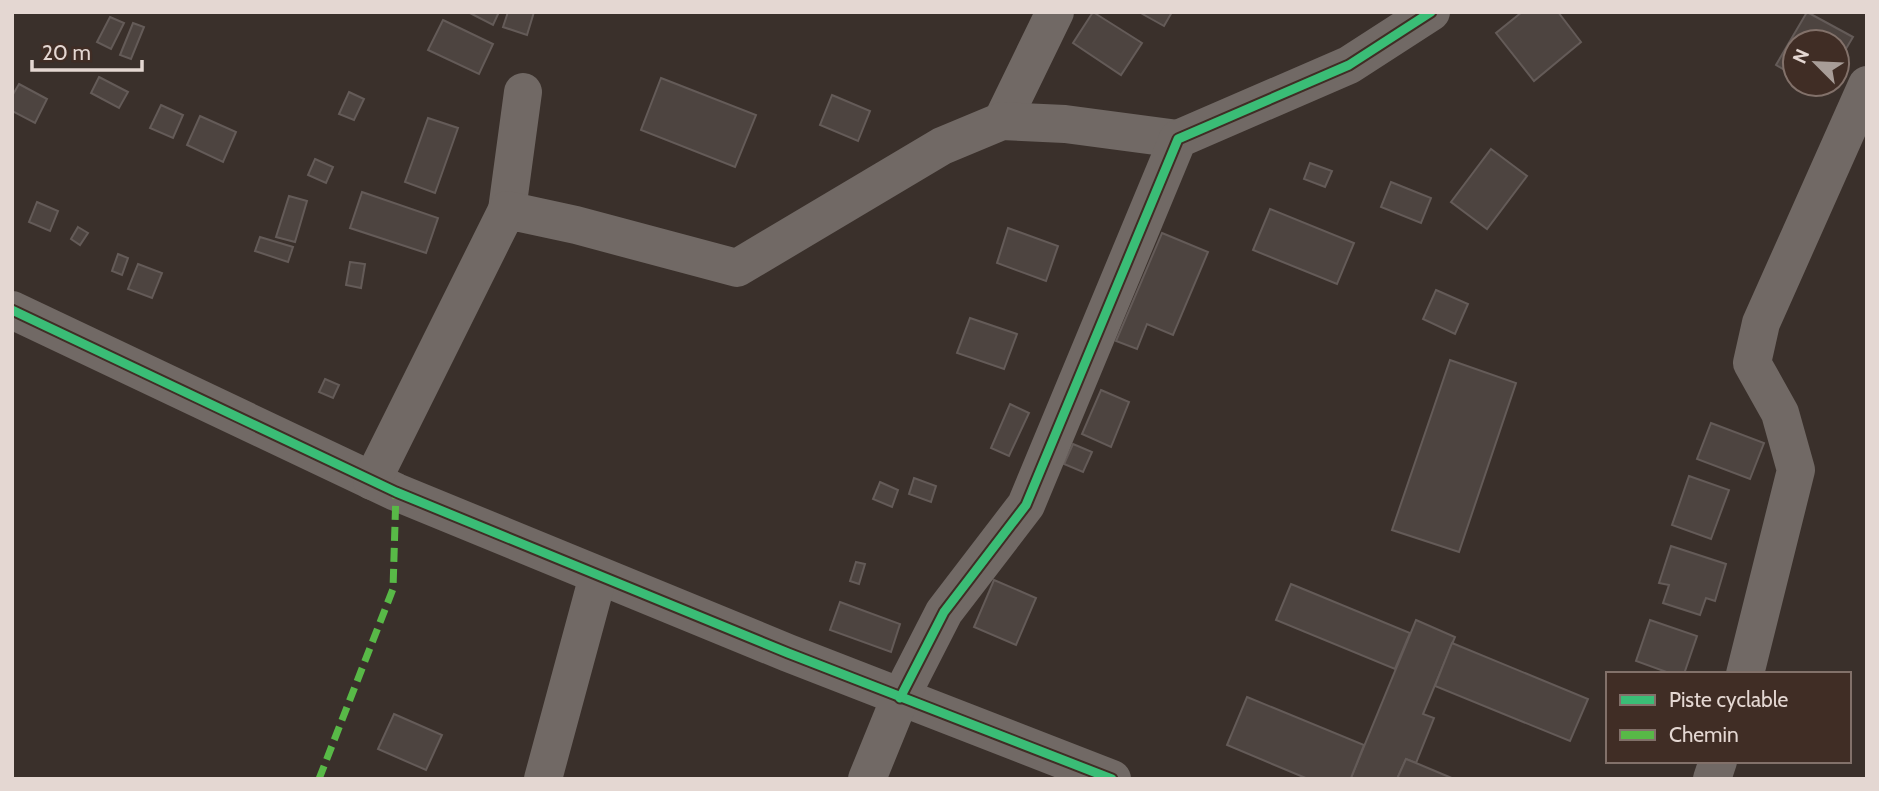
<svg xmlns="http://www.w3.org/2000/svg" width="1879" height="791" font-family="Cabin,sans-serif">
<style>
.building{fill:#4d4440;stroke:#645b58;stroke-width:2}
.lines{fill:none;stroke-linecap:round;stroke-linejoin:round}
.minor{stroke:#716965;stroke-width:38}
.quiet{stroke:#58b947;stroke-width:7;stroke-dasharray:14 7;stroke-linecap:butt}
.cycleway-casing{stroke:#402d25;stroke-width:13}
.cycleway{stroke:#3abd76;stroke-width:9}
</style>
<rect width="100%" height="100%" fill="#3a302b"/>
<g class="building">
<path d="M468 12H499L493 25Z"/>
<path d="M508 12H534L527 35 503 27Z"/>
<path d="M1093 12 1142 43 1121 75 1073 43Z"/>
<path d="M1139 12H1172L1164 26Z"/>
<path d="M1522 12H1558L1581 42 1534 81 1496 33Z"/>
<path d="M1807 12 1853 37 1837 64V42H1795V76L1776 65Z"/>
<path d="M110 17 124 23 111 49 97 42Z"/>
<path d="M443 20 493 44 479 74 428 50Z"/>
<path d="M133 23 144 27 131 59 120 55Z"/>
<path d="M99 77 128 92 119 108 91 93Z"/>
<path d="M661 78 756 115 735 167 641 130Z"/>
<path d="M19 84 47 99 35 123 12 111V96Z"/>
<path d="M349 92 364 99 354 120 339 114Z"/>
<path d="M832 95 870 111 858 141 820 125Z"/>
<path d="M161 105 183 115 173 138 150 128Z"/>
<path d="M200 116 236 132 223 162 187 145Z"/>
<path d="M428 118 458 128 435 193 405 182Z"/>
<path d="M1491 149 1527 176 1487 229 1451 202Z"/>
<path d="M315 159 333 167 326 183 308 175Z"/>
<path d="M1310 163 1332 171 1325 187 1304 179Z"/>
<path d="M1391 182 1431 198 1421 223 1381 207Z"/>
<path d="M362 192 438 218 426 253 350 228Z"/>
<path d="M289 196 307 201 295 242 276 237Z"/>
<path d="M37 202 58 211 50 231 29 222Z"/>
<path d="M1270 209 1354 243 1337 284 1253 250Z"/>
<path d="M78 227 88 233 80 245 71 239Z"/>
<path d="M1008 228 1058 246 1046 281 997 263Z"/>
<path d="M1162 233 1208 252 1173 335 1147 324 1137 349 1116 341Z"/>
<path d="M260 237 293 247 288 262 255 251Z"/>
<path d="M118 254 128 258 122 275 112 271Z"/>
<path d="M350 262 365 264 361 288 346 285Z"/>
<path d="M138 264 162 273 152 298 128 289Z"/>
<path d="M1436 290 1468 304 1455 334 1423 319Z"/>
<path d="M970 318 1017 334 1004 369 957 353Z"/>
<path d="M1450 360 1516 383 1459 552 1392 530Z"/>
<path d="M325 379 339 385 333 398 319 392Z"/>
<path d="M1101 390 1129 402 1111 447 1082 434Z"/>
<path d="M1010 404 1029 413 1009 456 991 448Z"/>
<path d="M1711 423 1764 443 1750 479 1697 459Z"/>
<path d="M1073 444 1092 452 1083 472 1064 464Z"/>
<path d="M1689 476 1729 490 1711 539 1672 525Z"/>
<path d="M914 478 936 486 931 502 909 494Z"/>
<path d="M880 482 898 490 892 507 873 499Z"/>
<path d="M1671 546 1726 564 1715 601 1706 598 1700 615 1663 603 1669 585 1659 583Z"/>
<path d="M856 562 865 564 859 584 850 581Z"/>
<path d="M994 580 1036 598 1016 645 974 627Z"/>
<path d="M1291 584 1410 633 1395 669 1276 620Z"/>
<path d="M840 602 900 624 891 652 830 630Z"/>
<path d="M1416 620 1455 637 1423 714 1434 718 1416 763 1406 759 1397 779 1351 778Z"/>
<path d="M1650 620 1697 636 1684 674H1672L1636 661Z"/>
<path d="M1452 643 1588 699 1570 741 1435 686Z"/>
<path d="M1247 697 1364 745 1351 778 1354 779H1308L1227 745Z"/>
<path d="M394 714 442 735 426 770 378 749Z"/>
<path d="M1406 759 1416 763 1454 779H1397Z"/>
</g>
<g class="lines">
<g class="minor">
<path d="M1002 121 1055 12"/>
<path d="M507 210 523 92"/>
<path d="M12 310 396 492 788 653 1112 779"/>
<path d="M372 481 507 210 576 225 737 268 942 146 1002 121 1065 124 1178 139"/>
<path d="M1745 674 1796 470 1780 413 1752 363 1761 323 1867 85"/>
<path d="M543 779 598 576"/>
<path d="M867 779 900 698 944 612 1026 505 1178 139 1349 65 1431 12"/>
<path d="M1712 779 1718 761"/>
</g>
<path class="quiet" d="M319 779 393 589 396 492"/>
<defs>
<g id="cycleway">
<path d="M12 310 396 492 788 653 1112 779"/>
<path d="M900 698 944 612 1026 505 1178 139 1349 65 1431 12"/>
</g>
</defs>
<use href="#cycleway" class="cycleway-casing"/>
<use href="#cycleway" class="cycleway"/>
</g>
<rect width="1879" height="791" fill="none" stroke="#e4d7d2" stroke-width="28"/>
<rect x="1606" y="672" width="245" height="91" fill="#402d25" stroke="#82716a" stroke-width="2"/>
<rect x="1620" y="695" width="35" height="10" fill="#3abd76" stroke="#82716a" stroke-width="2"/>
<text x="1669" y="707" font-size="21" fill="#e4d7d2">Piste cyclable</text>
<rect x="1620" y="730" width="35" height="10" fill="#58b947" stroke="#82716a" stroke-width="2"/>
<text x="1669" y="742" font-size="21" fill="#e4d7d2">Chemin</text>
<g transform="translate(1816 63) rotate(294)"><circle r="33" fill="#402d25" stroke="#82716a" stroke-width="2"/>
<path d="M0-5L12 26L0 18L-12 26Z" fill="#a89d98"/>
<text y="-10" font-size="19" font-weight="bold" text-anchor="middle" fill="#e4d7d2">N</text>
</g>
<path d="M32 60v10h110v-10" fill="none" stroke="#e4d7d2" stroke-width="3.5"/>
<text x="42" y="60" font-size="21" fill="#e4d7d2" stroke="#402d25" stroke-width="5" paint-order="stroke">20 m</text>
</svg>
